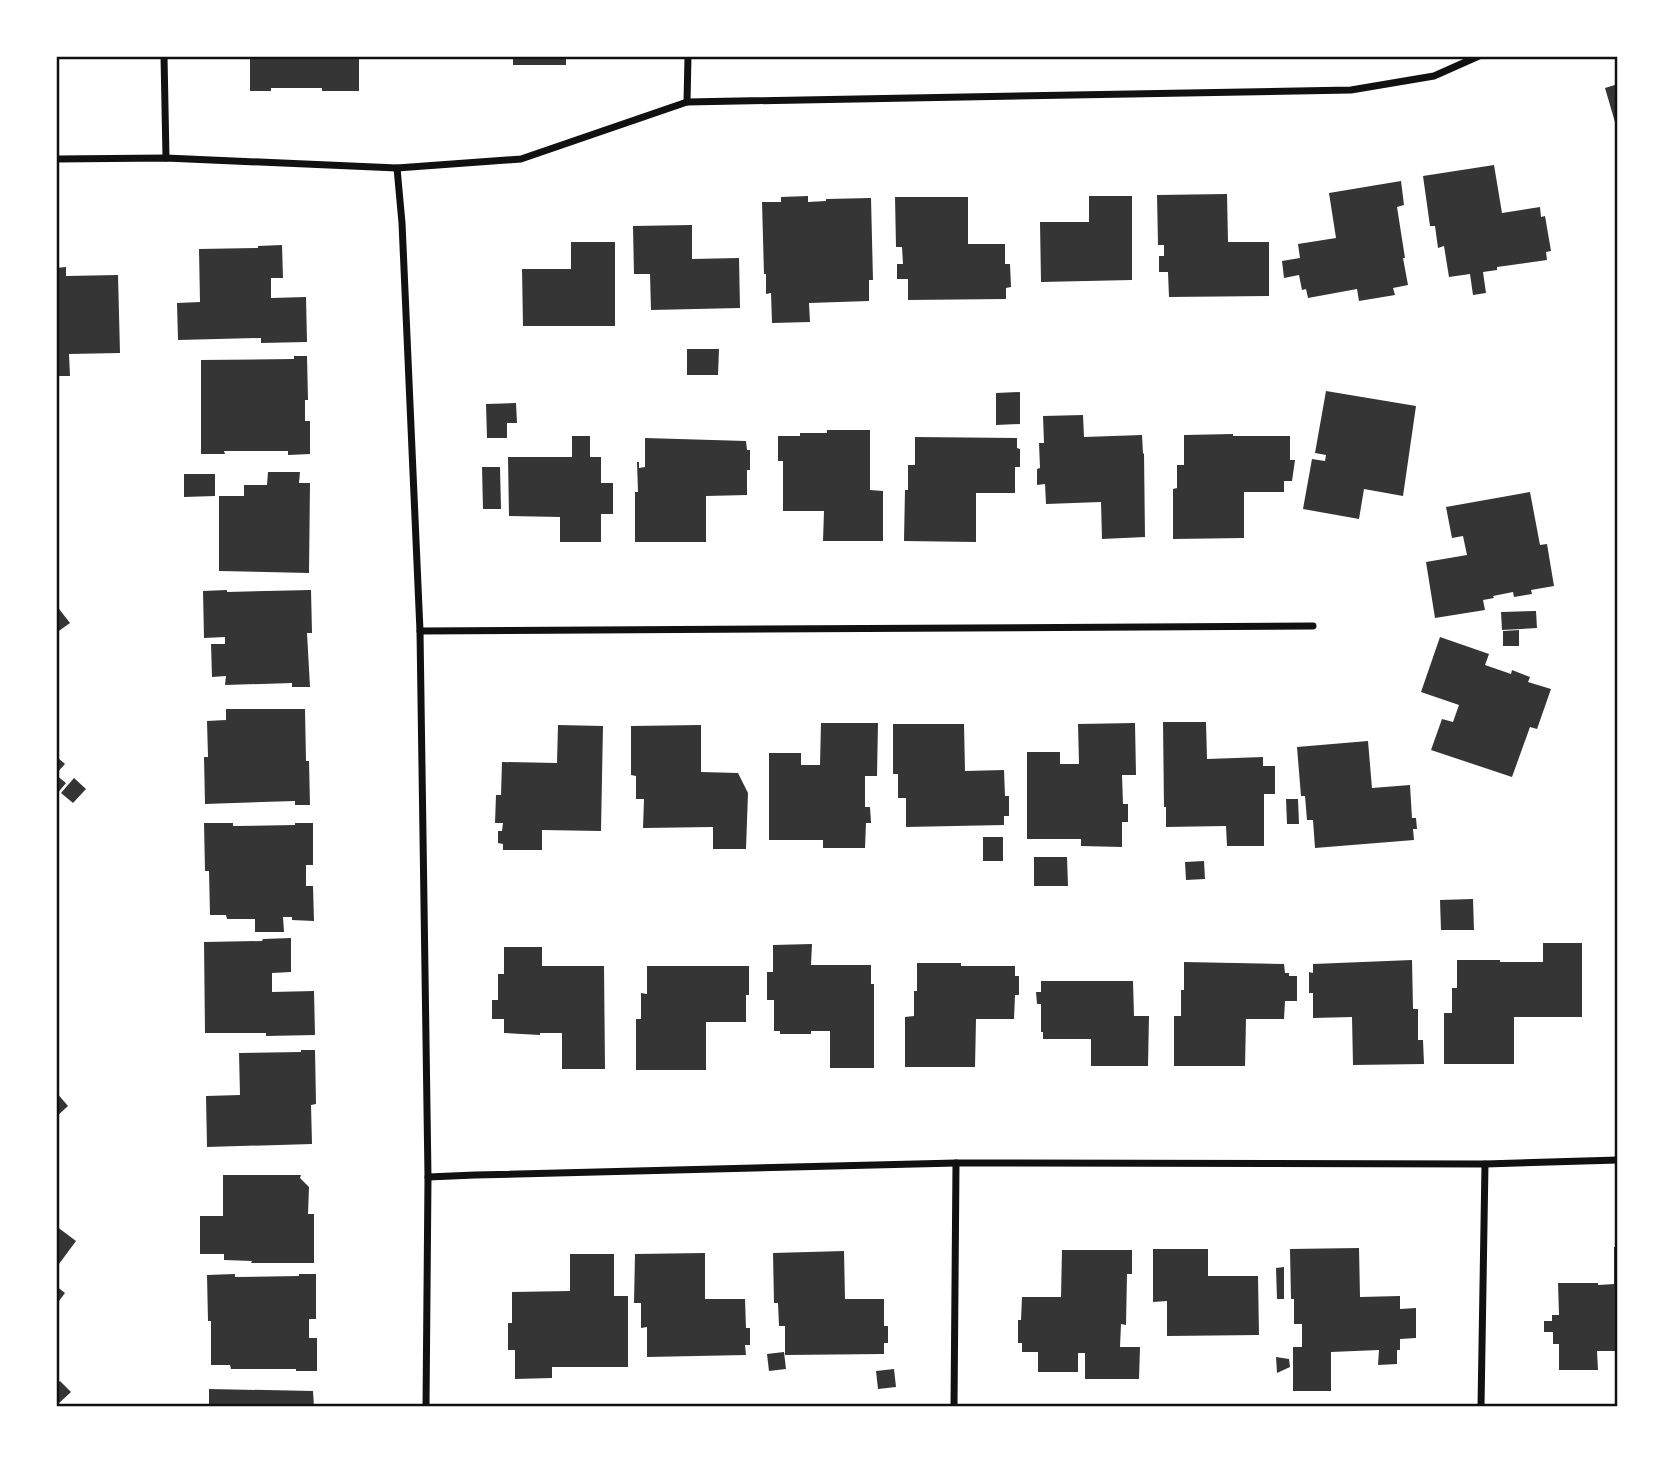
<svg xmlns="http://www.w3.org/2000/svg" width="1674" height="1463" font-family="'Nunito Sans',sans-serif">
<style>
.building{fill:#353535}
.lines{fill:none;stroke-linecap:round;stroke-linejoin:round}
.minor{stroke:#111;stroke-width:7}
.neatline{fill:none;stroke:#111;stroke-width:2.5}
</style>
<rect width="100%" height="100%" fill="#fff"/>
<g class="building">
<path d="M250 56H359V91H322V88H271V91H250Z"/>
<rect x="513" y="56" width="53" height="9"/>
<path d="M1618 84V128L1617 129 1605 88Z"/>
<path d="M1494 165 1502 213 1540 207 1541 217 1545 216 1551 251 1546 252 1547 260 1497 267V270L1483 272 1486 293 1473 295 1470 274 1449 277 1444 246 1438 248 1435 226H1430L1423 176Z"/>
<path d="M1401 181 1404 205 1397 207 1405 258H1403L1408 285 1393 288 1395 295 1359 301 1357 289 1308 298 1306 289 1302 290 1299 275 1284 278 1282 261 1300 258 1298 244 1336 238 1329 193Z"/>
<path d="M1227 194 1228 242H1269V296L1169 297 1168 272H1159V256H1164V245H1158L1157 195Z"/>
<path d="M808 196V202L826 201V199L871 198 873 280H869V301L809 303 810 322 772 323 771 293 766 294V274H764L762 202H781V197Z"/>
<path d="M1089 196H1132V280L1041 282 1040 222H1089Z"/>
<path d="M895 197H968V244H1005V264H1010L1011 287 1006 288V299L908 300V279H897V264H903L902 247H896Z"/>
<path d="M692 225V259L739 258 740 308 651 310 650 274H634L633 226Z"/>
<path d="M571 242H615V326H523L522 269H571Z"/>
<path d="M282 245 283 278H271V298L306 297 307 342 261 343V338L178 340 177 303 200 302 199 249 258 248V246Z"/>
<path d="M66 267V276L118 275 120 353 69 354 70 376H56V268Z"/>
<path d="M687 349H719L718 375H687Z"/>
<path d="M294 356H307L308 400H305V421H310V454L288 455V451H224L225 454H201V360L294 359Z"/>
<path d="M1326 391 1416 406 1403 496 1364 489 1359 519 1303 509 1312 459 1325 461 1326 455 1315 453Z"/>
<path d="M1020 392V424L996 425V393Z"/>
<path d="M516 403 517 423H507V438H487L486 404Z"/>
<path d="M1083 415 1084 437 1142 435 1143 454 1144 453 1145 537 1102 539 1101 502 1046 504 1045 484 1037 485V469L1040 468 1039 443H1044L1043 416Z"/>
<path d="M827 430H870V490L883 491V541H823L824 511H783V461H778V436H800V433H827Z"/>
<path d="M1233 434V436H1290V460H1295L1292 481H1284V492H1244V538L1173 539V489L1177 488V465H1184V435Z"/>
<path d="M572 436H590V457H601V483H613V514H601V542H560V517L509 516 508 457H572Z"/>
<path d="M915 437 1017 438V448L1020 449V467H1015V493H976V542L904 541 905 490H908V465H915Z"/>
<path d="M645 438 746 441 747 450H750V470H747V495L706 496V542H635V492H638L637 462H639V468L645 467Z"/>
<path d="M482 467H500L501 509H483Z"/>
<path d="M268 472H300L299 483H310L309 573 219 571V496H244V485H267Z"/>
<path d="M184 474H215V496L184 497Z"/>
<path d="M1530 492 1540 545 1547 544 1554 586 1531 590 1532 594 1514 597 1513 592 1493 596 1494 598 1483 600 1485 610 1435 618 1426 562 1467 555 1463 536 1452 538 1446 507Z"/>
<path d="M227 590V592L311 590 312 633H307L310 687H292V683L225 685 226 676 212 677 211 644H225V637L204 638 203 591Z"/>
<path d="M56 605 70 623 56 633Z"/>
<path d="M1536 611 1537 628 1502 630 1501 612Z"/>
<path d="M1519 630V646H1503V631Z"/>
<path d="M1440 637 1489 654 1485 665 1511 674 1512 670 1530 677 1528 682 1551 689 1537 729 1530 727 1512 777 1431 750 1442 719 1453 722 1459 705 1421 692Z"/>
<path d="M226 709H305L306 761H309L310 805H295V801L205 804 204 757H208L207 721 226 720Z"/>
<path d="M1163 722H1206L1207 759 1263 757V766H1275V794H1264V846H1227L1226 826 1166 827V807H1164Z"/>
<path d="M821 723H878L877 776H865V807H870L871 823H866L865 848H823V840H769V753H801V765H820Z"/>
<path d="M1135 723 1136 775H1122L1123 804H1128V822H1122V847L1081 846V839H1027V752H1060V764H1079L1078 724Z"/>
<path d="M893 724H964L965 771 1004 770 1005 796H1009V816H1004V825L906 827V798H898V774H893Z"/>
<path d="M558 725 603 726 601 831 542 830V850H503V844L498 843V831H502L503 823H495L496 795H501L502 762 557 763Z"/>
<path d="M701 725V772L738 773 748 793 746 849H713V827L643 828 644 799H636V776L631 775V726Z"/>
<path d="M1368 741 1372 788 1410 785 1412 818H1416L1417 829H1413L1414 840 1315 848 1313 820H1307L1305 796H1301L1297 747Z"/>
<path d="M56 756 65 764 56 774Z"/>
<path d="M56 775 66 783 56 795Z"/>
<path d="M74 778 86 789 73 803 61 793Z"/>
<path d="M1286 799H1298L1299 824H1287Z"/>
<path d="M204 823H233V826L295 825V823H313V865H306V886H313L314 921 292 920V917H283L284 932H255V919H227L226 915H210L209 871H205Z"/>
<rect x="983" y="837" width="20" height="24"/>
<path d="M1034 857H1067L1068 886H1034Z"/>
<path d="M1204 861 1205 879 1186 880 1185 862Z"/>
<path d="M1473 899 1474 930H1441L1440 900Z"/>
<path d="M291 938V972L272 973V992L314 991 315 1035 266 1036V1033H205L204 942 262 941 263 939Z"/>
<path d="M1543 943H1582V1017H1514V1064H1444V1013H1452V988H1457V960H1500V962H1543Z"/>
<path d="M812 944 811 965H871V984H874V1068H830V1031H811V1034H780V1031H774V1000H767V972H773V945Z"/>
<path d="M504 947H542V966H604L605 1069H562V1033H540V1035L504 1033V1019H492V1000H498V974H504Z"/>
<path d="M1412 960 1413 1009H1418V1040H1423L1424 1064 1353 1065 1352 1017 1313 1018V993H1309V972L1313 973V964Z"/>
<path d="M1184 962 1284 964 1285 973H1289V976H1297V1001H1285L1284 1019H1246L1245 1066H1174V1016H1181V990H1184Z"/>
<path d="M917 963H961V966H1015V976H1019V995H1015L1014 1019H976L975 1067H905V1017L914 1016V991H917Z"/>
<path d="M647 966H749V995H746V1022H706V1070H636V1019H641V993L647 994Z"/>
<path d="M1041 981H1133L1134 1016H1149L1148 1066H1091V1039H1043V1032H1041V1004H1037L1036 992H1041Z"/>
<path d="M301 1050H315L316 1104 311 1105 312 1144 207 1147 206 1096 240 1095 239 1053 301 1052Z"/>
<path d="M56 1092 68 1106 56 1117Z"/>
<path d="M223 1175H301L300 1178 309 1187 308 1214H314V1263H251L252 1261 224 1260V1254H200V1216H223Z"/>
<path d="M56 1226 76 1241 56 1268Z"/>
<path d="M1614 1247H1618V1351H1597L1598 1370H1559V1344H1553V1332H1544V1321H1552V1315H1559L1558 1283H1598V1285L1614 1284Z"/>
<path d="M1359 1248 1360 1297 1400 1296V1309L1416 1308V1338L1400 1339V1350H1397V1364L1378 1365 1379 1350 1331 1352V1391H1293V1347H1302V1324H1294V1299H1291L1290 1249Z"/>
<path d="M1153 1249H1208V1276H1258L1259 1335 1167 1336V1301L1153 1302Z"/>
<path d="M1062 1250H1132V1274H1127L1126 1325 1121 1324 1120 1347H1140L1139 1379H1085V1353H1078V1372H1038V1352H1022V1343H1018V1320H1021L1022 1297H1061Z"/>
<path d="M844 1251 845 1299H884V1326H888V1343H884V1354L785 1355V1326H779L778 1303H774L773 1253Z"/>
<path d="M705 1253V1299H745L746 1328H750V1345H745L746 1355 647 1357V1327L641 1328V1303H634L635 1254Z"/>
<path d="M570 1254H614V1296H628V1367H552V1378L515 1379V1350H508V1323H512V1292L570 1291Z"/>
<path d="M1284 1267V1299H1277L1276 1268Z"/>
<path d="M235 1274V1277L299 1276V1274H316V1319H309V1338H317V1371H296V1369H231L230 1365H211V1321H208L207 1275Z"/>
<path d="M56 1286 65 1293 56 1305Z"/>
<path d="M784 1352 786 1369 769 1371 767 1354Z"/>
<path d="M1276 1357 1289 1359 1290 1367 1277 1373Z"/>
<path d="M894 1369 896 1387 878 1389 876 1371Z"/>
<path d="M60 1381 71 1392 58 1404 56 1402V1384Z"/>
<path d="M209 1389 313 1391 314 1407H209Z"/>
</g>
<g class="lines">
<g class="minor">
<path d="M164 56 166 158"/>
<path d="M687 102 688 56"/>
<path d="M56 159 166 158 397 168 521 159 687 102 1351 90 1434 76 1479 56"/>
<path d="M397 168 402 223 420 631 428 1177 426 1407"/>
<path d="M420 631 1313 626"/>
<path d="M428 1177 475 1175 956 1163 1485 1164 1618 1160"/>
<path d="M954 1407 956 1163"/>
<path d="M1481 1407 1485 1164"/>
</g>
</g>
<rect width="1674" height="1463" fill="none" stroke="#ffffff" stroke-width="116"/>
<rect x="58" y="58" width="1558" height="1347" class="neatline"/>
</svg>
